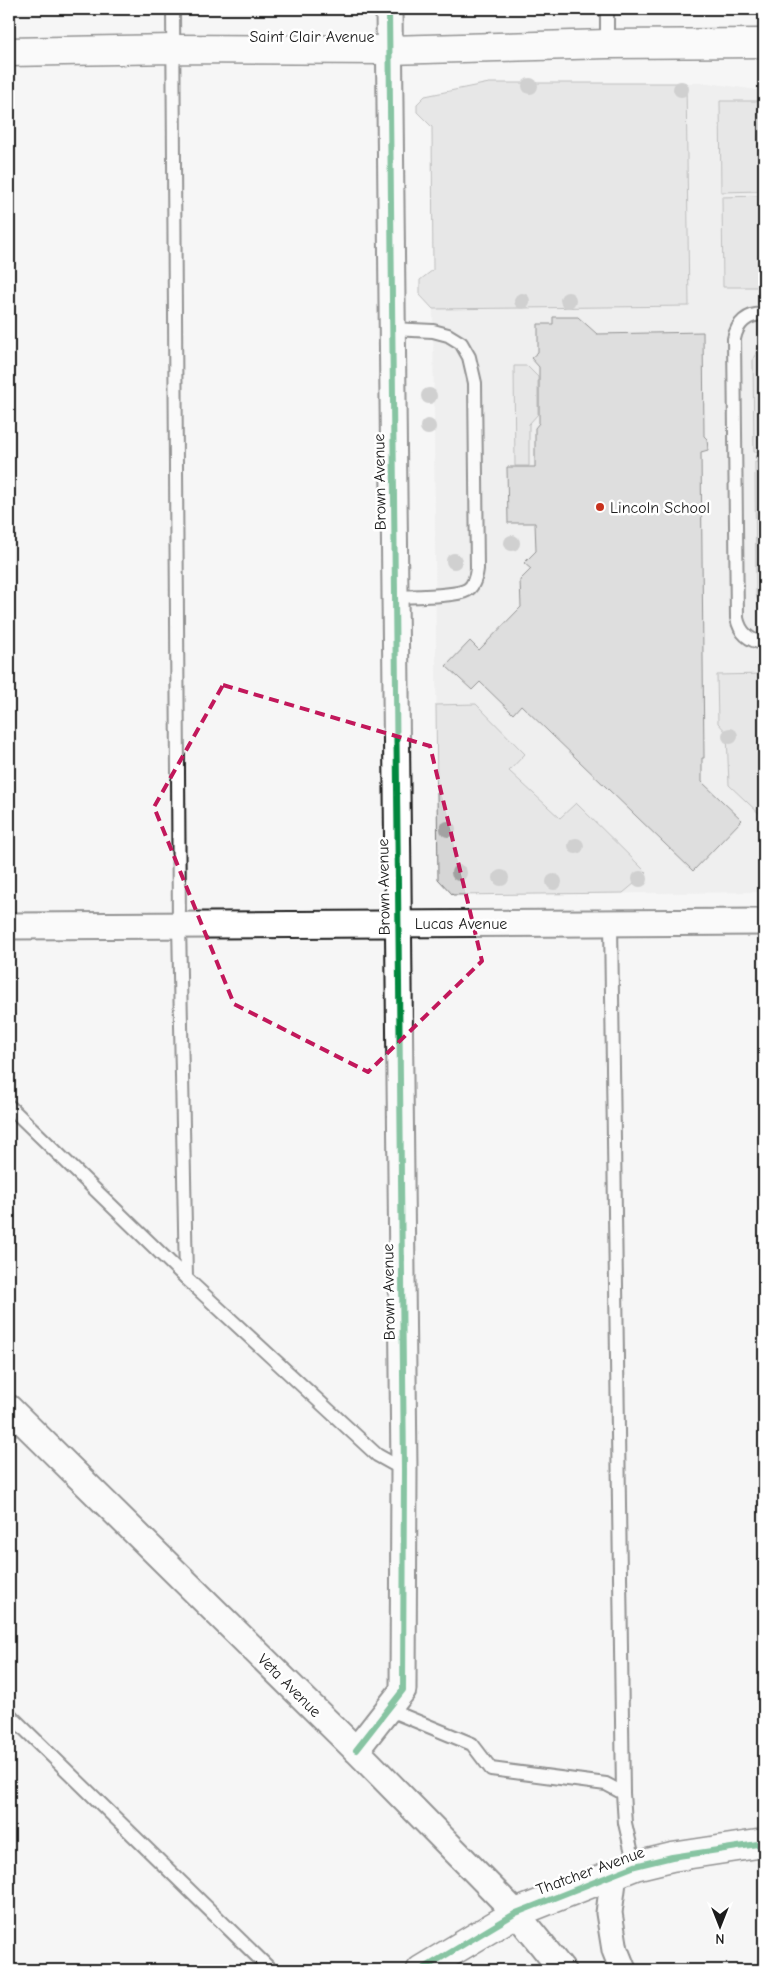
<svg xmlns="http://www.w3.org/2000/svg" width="773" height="1979" font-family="'Comic Neue',sans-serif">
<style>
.built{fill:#e6e6e6}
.green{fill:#d6d6d6;stroke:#797979}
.building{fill:#c0c0c0;stroke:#1c1c1c}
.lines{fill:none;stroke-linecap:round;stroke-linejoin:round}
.service-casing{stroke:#1c1c1c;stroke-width:16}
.minor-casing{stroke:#1c1c1c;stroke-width:29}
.tertiary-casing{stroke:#1c1c1c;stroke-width:31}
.primary-casing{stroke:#1c1c1c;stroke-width:31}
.path{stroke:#1c1c1c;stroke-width:3;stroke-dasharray:1 4;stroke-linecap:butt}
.service{stroke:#fff;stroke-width:12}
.minor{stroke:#fff;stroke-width:25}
.tertiary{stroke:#fff;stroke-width:28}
.primary{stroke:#fff;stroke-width:28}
.cycleway-casing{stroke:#fff;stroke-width:9}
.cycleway{stroke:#00873e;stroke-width:6}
.tree{fill:#a2a2a2}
.marked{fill:none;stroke:#c2185b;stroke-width:4;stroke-dasharray:10 6;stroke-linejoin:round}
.poi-dot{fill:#c8321e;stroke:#fff;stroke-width:2}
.labels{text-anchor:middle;stroke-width:5;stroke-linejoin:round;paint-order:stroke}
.street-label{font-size:16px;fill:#1c1c1c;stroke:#fff}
.poi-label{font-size:16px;fill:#1c1c1c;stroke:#fff;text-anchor:start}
</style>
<rect width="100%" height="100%" fill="#f6f6f6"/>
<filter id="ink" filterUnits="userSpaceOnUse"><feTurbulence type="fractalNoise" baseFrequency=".02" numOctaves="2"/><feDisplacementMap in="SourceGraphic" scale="10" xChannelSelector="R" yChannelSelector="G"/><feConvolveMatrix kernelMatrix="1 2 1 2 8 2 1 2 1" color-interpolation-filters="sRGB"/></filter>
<g filter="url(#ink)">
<path class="built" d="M489 83H708L764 91V892L453 895 438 879 433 309 420 295V280L433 270 432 127 417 112V104L425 96Z"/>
<g class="green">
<path d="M489 83H686L689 306 433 309 420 295V280L433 270 432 127 417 112V104L425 96Z"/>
<path d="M720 101H760V191L721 192Z"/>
<path d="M761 196 762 287H723L722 197Z"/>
<path d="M764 341V452H754L753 359 760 345Z"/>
<path d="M514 366H527L538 377V414L529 424V466H515Z"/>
<path d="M755 462H764V612L759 606 756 594Z"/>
<path d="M764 674V818L729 785 727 733 718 723 717 675Z"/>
<path d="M476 704 525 754 509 771 560 818 576 803 647 873 623 893 453 895 438 879 436 705Z"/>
</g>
<path class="building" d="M553 317H578L597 334 703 332 704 436 707 439 708 450 701 452 704 758H702V782L742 820 693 871 521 705 513 714 480 682 472 690 446 666 470 641 479 650 521 607 520 580 531 569 524 563 536 551 535 523H508L507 467H535V428L539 423V367L531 358 538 352V324H553Z"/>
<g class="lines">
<defs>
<g id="service">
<path d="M173 9 179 924 186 1278"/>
<path d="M607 9V44"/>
<path d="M764 314C747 314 737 323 734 339L737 618C740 633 749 641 764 643"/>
<path d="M392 329 433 331 448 335 461 343 469 357 475 383 477 569C476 577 474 586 467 590 455 597 410 596 394 597"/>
<path d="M611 923 623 1793 625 1823 635 1866"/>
<path d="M9 1106 186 1278 377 1455 404 1470"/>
<path d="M387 1709 472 1744 491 1769 606 1784 623 1793"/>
<path d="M9 1714 271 1970"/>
</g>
<g id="minor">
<path d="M9 926 764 922"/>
<path d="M9 1408 356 1750 516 1913 562 1970"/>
<path d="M356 1750 403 1690 404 1470 389 9"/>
<path d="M614 1874 609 1913 615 1950 623 1970"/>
</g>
<path id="tertiary" d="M9 52 173 49 389 50 607 44 764 43"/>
<path id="primary" d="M421 1970 516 1913 635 1866 672 1857 764 1843"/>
</defs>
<use href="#service" class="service-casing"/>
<use href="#minor" class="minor-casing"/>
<use href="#tertiary" class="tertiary-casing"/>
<use href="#primary" class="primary-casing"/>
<path class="path" d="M755 457H764"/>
<use href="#service" class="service"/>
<use href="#minor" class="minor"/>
<use href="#tertiary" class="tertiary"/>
<use href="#primary" class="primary"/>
<defs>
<g id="cycleway">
<path d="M356 1750 403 1690 404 1470 389 9"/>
<path d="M421 1970 516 1913 635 1866 672 1857 764 1843"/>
</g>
</defs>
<use href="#cycleway" class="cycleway-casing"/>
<use href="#cycleway" class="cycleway"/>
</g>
<g class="tree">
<circle cx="530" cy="86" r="8"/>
<circle cx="681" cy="89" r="8"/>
<circle cx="568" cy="300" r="8"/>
<circle cx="522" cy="301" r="8"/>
<circle cx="429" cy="396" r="8"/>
<circle cx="428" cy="427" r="8"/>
<circle cx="512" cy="543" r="8"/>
<circle cx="454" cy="561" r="8"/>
<circle cx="730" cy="736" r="8"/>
<circle cx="448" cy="829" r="8"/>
<circle cx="576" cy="846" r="8"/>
<circle cx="459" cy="873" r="8"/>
<circle cx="501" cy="878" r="8"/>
<circle cx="640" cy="879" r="8"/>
<circle cx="554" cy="882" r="8"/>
</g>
</g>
<path d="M0 0H773V1979H0ZM223 685 430 746 482 961 368 1072 234 1004 154 807Z" fill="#f6f6f6" fill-opacity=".55" fill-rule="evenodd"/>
<path class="marked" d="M223 685 430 746 482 961 368 1072 234 1004 154 807Z"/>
<circle class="poi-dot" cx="600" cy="507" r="5"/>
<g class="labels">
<g class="street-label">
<text x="312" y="42">Saint Clair Avenue</text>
<text transform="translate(379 482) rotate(-91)" y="6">Brown Avenue</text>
<text transform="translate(383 887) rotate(-91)" y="6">Brown Avenue</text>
<text x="461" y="929">Lucas Avenue</text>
<text transform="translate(388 1292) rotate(-91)" y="6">Brown Avenue</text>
<text transform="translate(290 1685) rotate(45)" y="6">Veta Avenue</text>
<text transform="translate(590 1870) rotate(-20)" y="6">Thatcher Avenue</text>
</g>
<g class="poi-label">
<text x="610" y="513">Lincoln School</text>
</g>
</g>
<rect width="773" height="1979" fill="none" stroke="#fff" stroke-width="30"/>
<rect x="15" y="15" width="743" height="1949" fill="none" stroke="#1c1c1c" stroke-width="2" filter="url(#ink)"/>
<g transform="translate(720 1926) rotate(180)" stroke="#ffffff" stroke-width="4" paint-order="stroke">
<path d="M0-4L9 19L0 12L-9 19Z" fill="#1c1c1c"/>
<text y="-8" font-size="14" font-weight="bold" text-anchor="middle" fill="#1c1c1c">N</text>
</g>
</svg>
